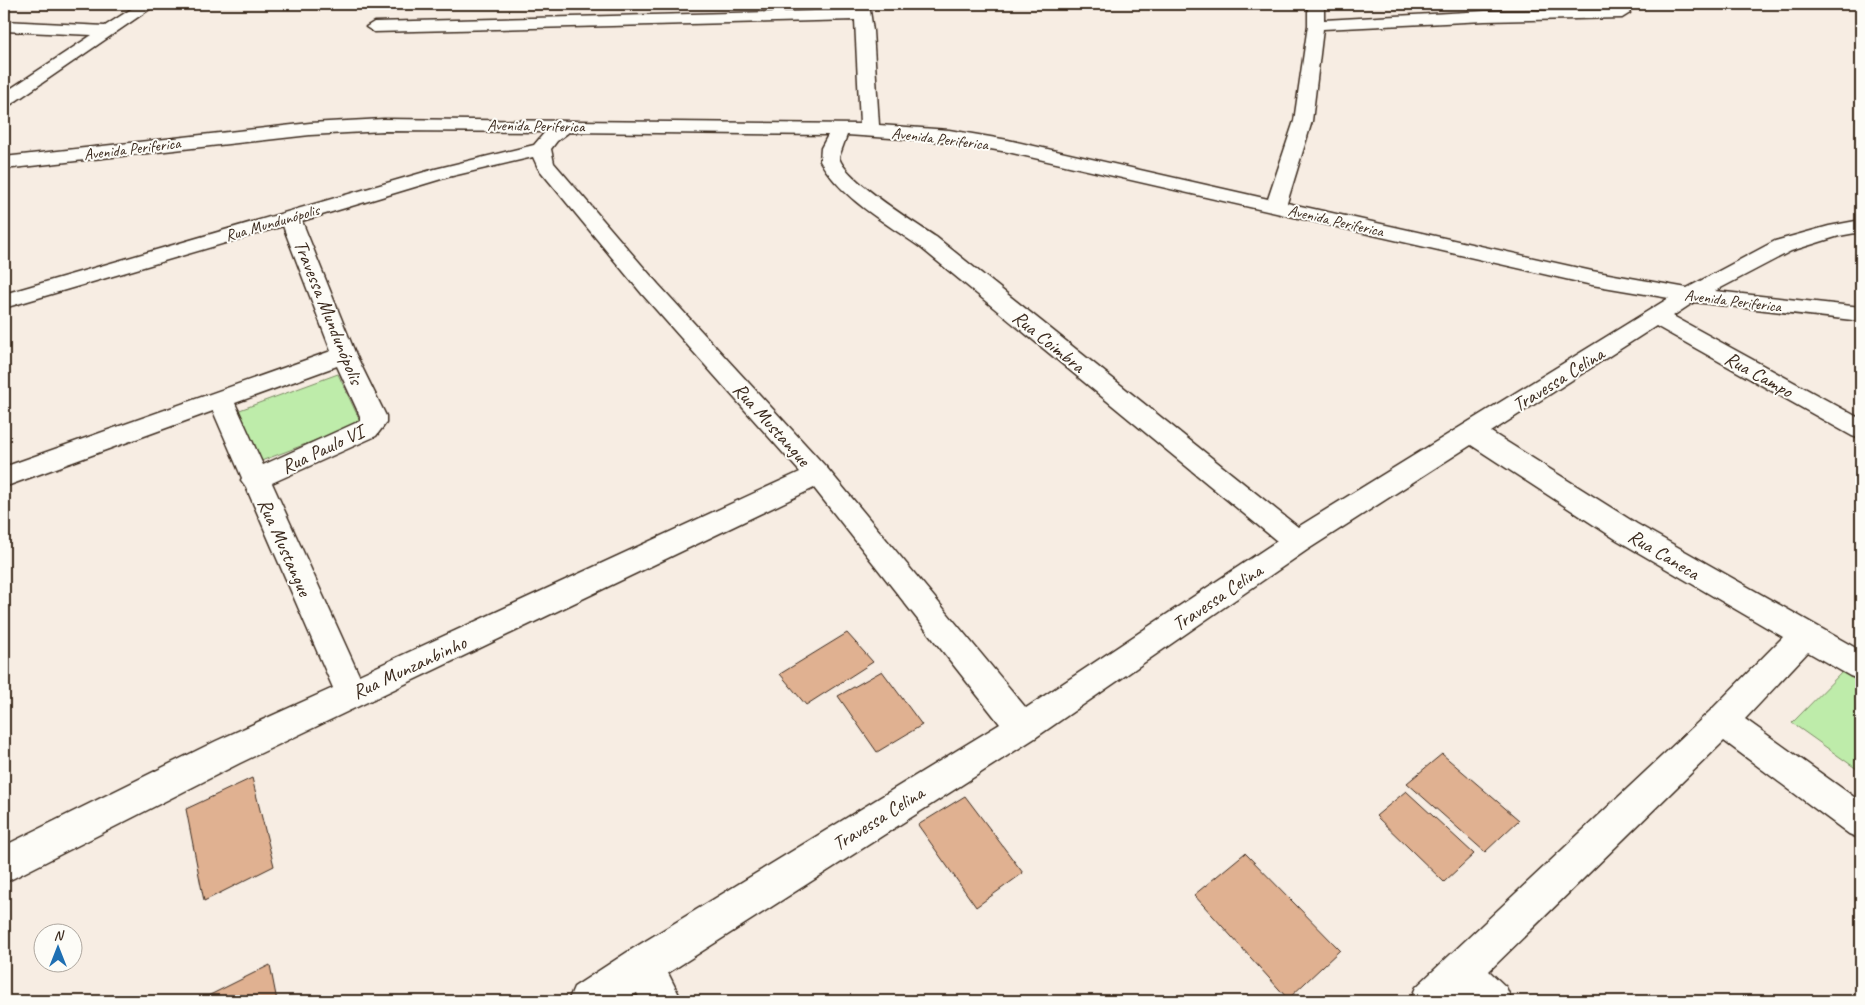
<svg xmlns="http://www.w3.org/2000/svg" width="1865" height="1005" font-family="Caveat,sans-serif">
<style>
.green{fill:#beecaa;stroke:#7c8b64}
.building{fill:#e0b191;stroke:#3b2a1e}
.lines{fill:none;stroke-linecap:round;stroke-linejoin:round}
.minor-casing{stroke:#3b2a1e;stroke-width:3}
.minor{fill:#fdfcf7;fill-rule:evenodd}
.labels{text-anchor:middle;stroke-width:4;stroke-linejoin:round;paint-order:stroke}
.far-street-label{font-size:16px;fill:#3b2a1e;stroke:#fdfcf7}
.street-label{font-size:20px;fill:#3b2a1e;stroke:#fdfcf7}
</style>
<rect width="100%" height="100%" fill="#f7ede3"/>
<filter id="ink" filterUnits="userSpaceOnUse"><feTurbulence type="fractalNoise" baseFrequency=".02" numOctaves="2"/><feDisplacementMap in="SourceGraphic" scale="10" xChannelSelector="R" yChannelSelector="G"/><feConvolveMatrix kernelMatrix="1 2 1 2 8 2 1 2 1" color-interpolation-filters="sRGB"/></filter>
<g filter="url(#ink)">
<g class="green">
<path d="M338 374 361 423 256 463 237 411Z"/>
<path d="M1852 662 1861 668V772L1792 723Z"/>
</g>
<g class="building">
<path d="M847 633 873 662 806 705 780 674Z"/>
<path d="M882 671 922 725 877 752 838 696Z"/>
<path d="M1442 754 1519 820 1485 852 1407 783Z"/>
<path d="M252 778 274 866 204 901 186 809Z"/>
<path d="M1406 791 1474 854 1444 882 1376 816Z"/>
<path d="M965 796 1023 873 976 907 918 825Z"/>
<path d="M1245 853 1340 950 1288 999 1194 895Z"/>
<path d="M270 965 277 1001H206V997Z"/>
</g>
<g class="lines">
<defs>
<g id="minor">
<path d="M139 4H157L10 105 4 106V93L92 35 4 31V21L105 26Z"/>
<path d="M853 4H869L873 31 879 125 949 130 1008 140 1268 199 1294 121 1308 25V4H1324V20L1485 11 1628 10 1630 13 1622 18 1485 21 1323 29 1312 121 1287 203 1592 271 1687 288 1775 241 1829 226 1861 220V232L1839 236 1791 251 1715 291 1861 307V321L1694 302 1673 316 1861 419V439L1852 436 1656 326 1491 432 1637 524 1861 651V680L1850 676 1808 652 1745 719 1861 802V839L1849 834 1724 741 1489 971 1506 987 1512 1001H1464L1461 999 1458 1001H1410L1416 987 1710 711 1783 637 1617 540 1471 445 1307 550 1035 738 668 973 682 1001H641L637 993 623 1001H568L574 987 629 951 1000 724 814 488 240 763 4 883V846L216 741 333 688 246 487 241 480 242 478 213 411 4 487V467L331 351 283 226 4 308V294L435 169 534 145 545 132 384 131 310 135 4 169V157L310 123 384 119 860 124 855 20 374 32 366 27 374 22 854 10ZM569 132 828 135 821 148 820 161C841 198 886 223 920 247L1277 541 1026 708 827 468 658 284 554 163 551 149 557 141ZM847 135 949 142 1008 152 1592 285 1669 298 1298 527 936 237C916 224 843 178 839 157ZM533 157 538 168 642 294 800 472 359 675 272 483 376 436 386 423V416L356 355 302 221 448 177ZM337 366 360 416V421L263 465 235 403Z"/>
</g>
</defs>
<use href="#minor" class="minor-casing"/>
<use href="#minor" class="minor"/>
</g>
</g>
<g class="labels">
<g class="far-street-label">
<text transform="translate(536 125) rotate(1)" y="6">Avenida Periferica</text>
<text transform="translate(940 138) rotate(7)" y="6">Avenida Periferica</text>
<text transform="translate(132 148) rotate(-7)" y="6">Avenida Periferica</text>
<text transform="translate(1336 220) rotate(13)" y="6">Avenida Periferica</text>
<text transform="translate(272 222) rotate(-16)" y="6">Rua Mundunópolis</text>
<text transform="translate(1733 300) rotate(7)" y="6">Avenida Periferica</text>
</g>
<g class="street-label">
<text transform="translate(329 312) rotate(68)" y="7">Travessa Mundunópolis</text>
<text transform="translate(1049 341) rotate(39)" y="7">Rua Coimbra</text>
<text transform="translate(1759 374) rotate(29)" y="7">Rua Campo</text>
<text transform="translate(1558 379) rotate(-32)" y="7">Travessa Celina</text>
<text transform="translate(772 424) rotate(48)" y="7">Rua Mustangue</text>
<text transform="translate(322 449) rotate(-25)" y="7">Rua Paulo VI</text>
<text transform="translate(285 547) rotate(66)" y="7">Rua Mustangue</text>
<text transform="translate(1664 554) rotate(31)" y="7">Rua Caneca</text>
<text transform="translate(1217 597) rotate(-34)" y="7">Travessa Celina</text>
<text transform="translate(409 667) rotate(-25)" y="7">Rua Munzanbinho</text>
<text transform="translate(878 818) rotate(-32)" y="7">Travessa Celina</text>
</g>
</g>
<rect width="1865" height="1005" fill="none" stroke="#fdfcf7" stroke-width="20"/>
<rect x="10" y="10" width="1845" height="985" fill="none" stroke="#3b2a1e" stroke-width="2" filter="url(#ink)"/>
<g transform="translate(58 948)"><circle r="24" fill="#fdfcf7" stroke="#afa8a0"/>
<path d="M0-4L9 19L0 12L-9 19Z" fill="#1f6fb2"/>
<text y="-8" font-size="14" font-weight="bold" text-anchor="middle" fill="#3b2a1e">N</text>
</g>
</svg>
